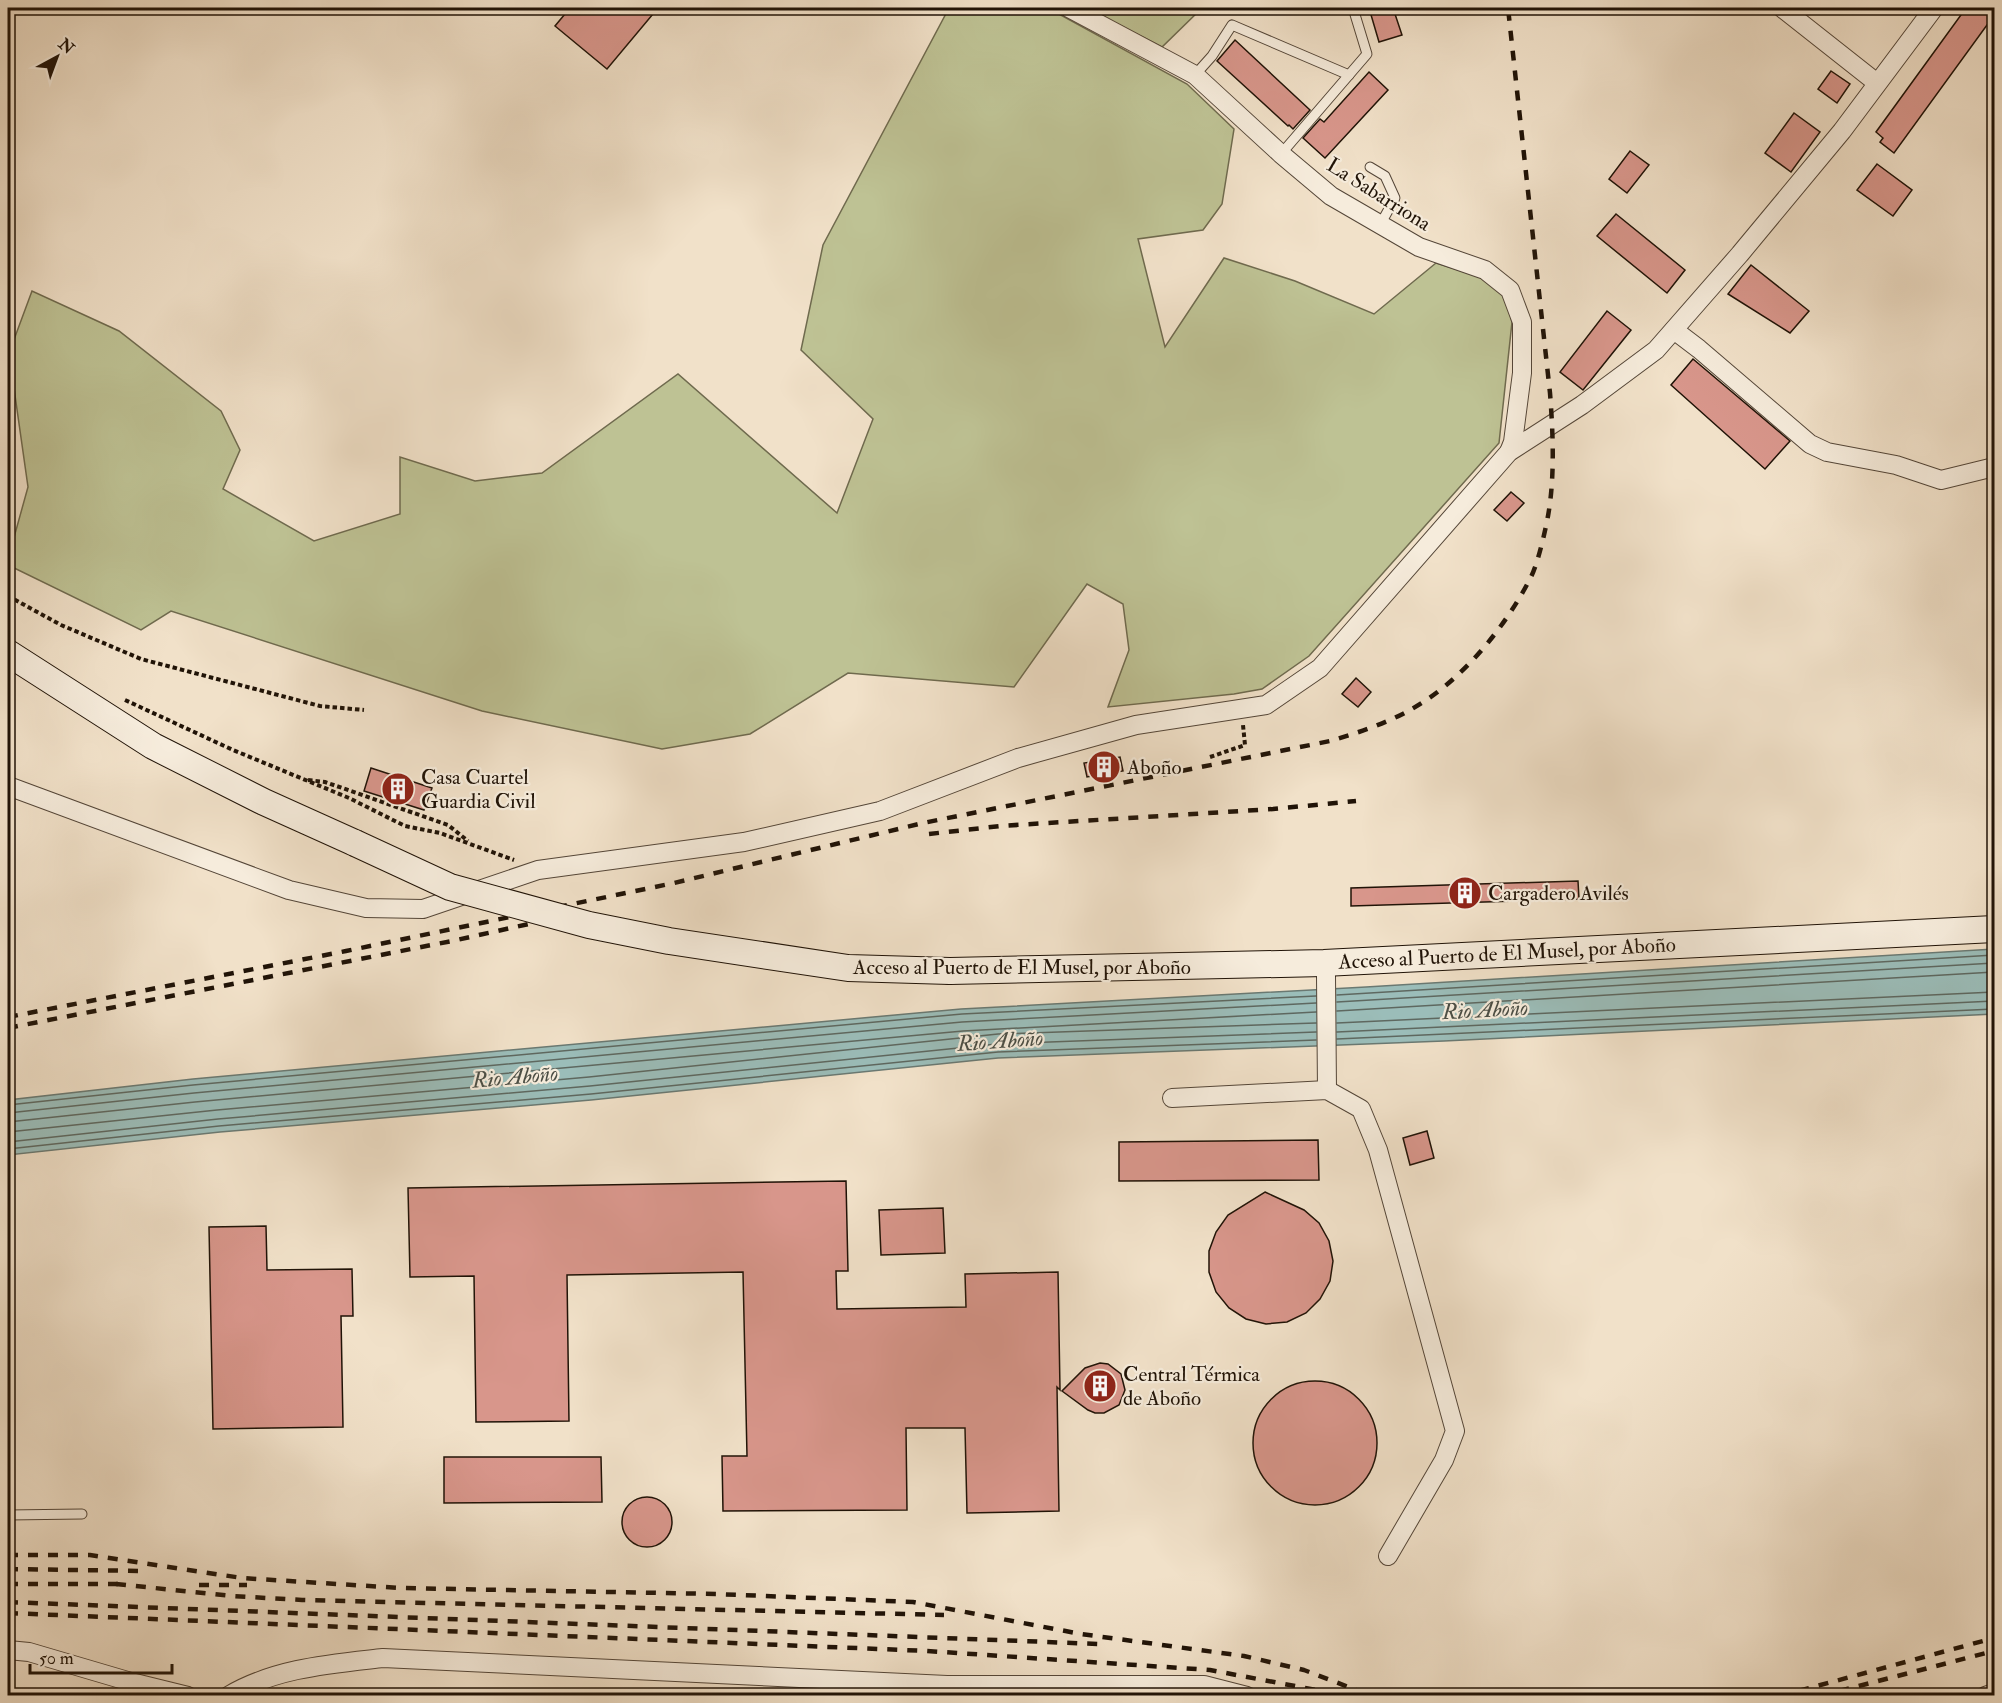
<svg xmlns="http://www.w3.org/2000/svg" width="2002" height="1703" font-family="'IM FELL Double Pica',serif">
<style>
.green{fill:#bec294;stroke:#6f6a4e;stroke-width:1.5}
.water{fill:#9bbdb9;stroke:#6a7972;stroke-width:1.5}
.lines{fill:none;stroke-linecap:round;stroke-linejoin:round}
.shore{stroke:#5e6860;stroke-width:1.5}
.building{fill:#d8968b;stroke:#201307;stroke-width:1.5}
.lane-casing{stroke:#544638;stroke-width:11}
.street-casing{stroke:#544638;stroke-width:20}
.secondary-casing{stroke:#201307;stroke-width:28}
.path{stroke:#201307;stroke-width:4;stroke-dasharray:4.5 3;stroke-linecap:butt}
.lane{stroke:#f6ecdc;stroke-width:9}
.street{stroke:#f6ecdc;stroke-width:18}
.secondary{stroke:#f6ecdc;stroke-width:26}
.rail{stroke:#201307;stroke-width:4.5;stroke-dasharray:10 10;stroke-linecap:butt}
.secondary-bridge-casing{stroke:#201307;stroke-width:28;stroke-linecap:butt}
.secondary-bridge{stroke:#f6ecdc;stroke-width:26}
.labels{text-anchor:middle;stroke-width:4.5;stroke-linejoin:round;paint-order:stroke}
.street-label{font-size:21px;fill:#201307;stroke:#f6ecdc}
.poi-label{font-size:21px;fill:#201307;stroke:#f6ecdc;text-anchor:start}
.water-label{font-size:22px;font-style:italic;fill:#4b4e45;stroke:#f6ecdc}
</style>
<rect width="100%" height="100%" fill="#f1e1c9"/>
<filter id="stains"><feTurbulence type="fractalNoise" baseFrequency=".00333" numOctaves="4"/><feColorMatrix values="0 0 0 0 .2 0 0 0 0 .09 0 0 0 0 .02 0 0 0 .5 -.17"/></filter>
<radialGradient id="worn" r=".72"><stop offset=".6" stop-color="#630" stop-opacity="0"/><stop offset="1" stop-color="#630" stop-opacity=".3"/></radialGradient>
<g class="green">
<path d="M949 8H1048L1187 84 1234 129 1222 204 1203 230 1138 239 1165 347 1224 258 1295 281 1374 314 1436 263 1481 277 1506 297 1512 322 1499 443 1309 656 1262 689 1234 694 1108 707 1129 650 1123 604 1087 584 1014 687 848 673 750 734 662 749 482 711 171 611 141 630 8 565V559L28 487 9 353 32 291 119 331 221 411 240 450 223 489 314 541 400 514V457L475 481 542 473 678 374 837 513 873 419 801 350 823 245Z"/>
<path d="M1086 8H1202L1162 47Z"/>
</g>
<path class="water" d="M1994 949V1014L1444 1041 998 1058 591 1100 220 1132 8 1155V1100L193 1079 961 1009 1366 987Z"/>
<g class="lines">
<g class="shore">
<path d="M1337 995 1994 955"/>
<path d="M1337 1002 1994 963"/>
<path d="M1337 1011 1994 972"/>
<path d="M1337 1023 1994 992"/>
<path d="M1337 1032 1994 1001"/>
<path d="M1337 1039 1994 1009"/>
<path d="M8 1105 193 1085 962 1014 1316 996"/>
<path d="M8 1113 194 1093 962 1022 1316 1003"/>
<path d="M8 1122 195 1102 963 1031 1316 1012"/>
<path d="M8 1132 217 1110 589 1077 998 1034 1316 1023"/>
<path d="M8 1142 218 1119 590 1086 997 1044 1316 1032"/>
<path d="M8 1149 219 1126 591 1094 998 1052 1316 1040"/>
</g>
</g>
<g class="building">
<path d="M570 8H658L607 69 555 26Z"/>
<path d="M1369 8H1393L1402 35 1379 42Z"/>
<path d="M1966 8H1995V14L1894 153 1880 142 1883 138 1876 132Z"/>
<path d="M1235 40 1310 110 1293 129 1289 125 1288 126 1217 61Z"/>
<path d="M1831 71 1850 84 1837 103 1818 89Z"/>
<path d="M1369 72 1388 90 1325 158 1303 138 1320 119 1324 122Z"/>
<path d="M1794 113 1820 132 1791 172 1765 153Z"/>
<path d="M1630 151 1649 165 1627 193 1609 179Z"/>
<path d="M1877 164 1912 190 1893 216 1857 190Z"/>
<path d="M1616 214 1685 270 1667 293 1597 236Z"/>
<path d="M1751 265 1809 311 1790 333 1728 294Z"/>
<path d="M1607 311 1631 330 1583 390 1560 372Z"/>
<path d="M1693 359 1790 441 1765 469 1671 385Z"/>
<path d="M1511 492 1524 503 1507 521 1494 510Z"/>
<path d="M1356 678 1371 692 1358 707 1342 694Z"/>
<path d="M1120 757 1123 771 1087 777 1084 763Z"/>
<path d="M371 768 432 788 424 810 364 791Z"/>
<path d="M1578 881 1579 899 1351 906V888Z"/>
<path d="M1427 1131 1434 1158 1410 1165 1403 1138Z"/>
<path d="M1318 1140 1319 1180 1119 1181V1142Z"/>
<path d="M846 1181 848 1271H836L837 1309 966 1307 965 1274 1058 1272 1060 1390 1057 1387 1059 1511 967 1513 965 1428H906L907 1510 723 1511 722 1456H747L743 1272 567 1275 569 1421 476 1422 474 1276 410 1277 408 1188Z"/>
<path d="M1265 1192 1304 1210 1319 1223 1329 1241 1333 1261 1330 1281 1320 1299 1306 1313 1287 1322 1266 1324 1246 1319 1229 1308 1216 1292 1209 1272V1251L1216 1232 1228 1215Z"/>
<path d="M943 1208 945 1253 881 1255 879 1210Z"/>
<path d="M266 1226 267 1270 352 1269 353 1316H341L343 1427 213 1429 209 1227Z"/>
<path d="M1100 1363 1108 1364 1121 1374 1125 1390 1119 1405 1104 1413H1095L1088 1410 1062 1391 1085 1368Z"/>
<circle cx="1315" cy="1443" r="62"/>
<path d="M444 1457H601L602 1502 444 1503Z"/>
<circle cx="647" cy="1522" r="25"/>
</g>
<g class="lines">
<defs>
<g id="lane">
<path d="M1195 75 1212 56 1232 25 1349 75"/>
<path d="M1281 154 1367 54 1353 8"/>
<path d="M1370 167 1385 176 1395 198 1380 225"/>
<path d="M8 1515 82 1514"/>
</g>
<g id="street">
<path d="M1069 8 1195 75 1281 154 1331 196 1419 247 1485 270 1510 290 1522 322V373L1513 442 1509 452"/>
<path d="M1782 8 1877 83"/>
<path d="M1674 330 1699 349 1810 444 1827 452 1896 465 1941 480 1994 467"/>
<path d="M8 786 289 890 366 908 423 909 538 870 744 842 880 811 1018 758 1136 725 1266 705 1320 668 1509 452 1582 405 1656 350 1740 254 1842 131 1934 8"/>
<path d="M1324 963 1326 976 1327 1090"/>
<path d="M1172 1098 1327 1090 1361 1109 1378 1150 1455 1431 1444 1460 1388 1556"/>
<path d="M8 1650 29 1652 131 1682 188 1696"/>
<path d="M228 1696C275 1668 330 1664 383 1658L947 1685H1204L1247 1696"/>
<path d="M1985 1696 1994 1693"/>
</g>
<g id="secondary">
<path d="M8 653 153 746 264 802 355 843"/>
<path d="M950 971 1324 963 1994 929"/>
</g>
</defs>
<use href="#lane" class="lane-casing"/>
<use href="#street" class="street-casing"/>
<use href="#secondary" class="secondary-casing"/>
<g class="path">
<path d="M8 596 61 625 141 659 320 706 364 710"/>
<path d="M125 700 233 750 349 798 405 826 440 833 514 860"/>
<path d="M1210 757 1245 745 1243 725"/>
<path d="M308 780 325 782 448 825 468 841"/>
</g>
<use href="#lane" class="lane"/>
<use href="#street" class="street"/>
<use href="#secondary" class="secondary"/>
<g class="rail">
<path d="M929 834 1000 826 1273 809 1356 801"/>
<path d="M8 1017 346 951 674 883 923 823 1330 741C1357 733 1385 724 1410 710 1461 682 1505 628 1531 577 1538 563 1545 532 1548 516 1555 477 1553 432 1550 393L1508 8"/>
<path d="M8 1028 452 941 583 912"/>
<path d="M8 1555H90L242 1578 400 1588 716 1594 913 1602 1081 1634 1244 1656 1304 1670 1372 1696"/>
<path d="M8 1569 145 1571"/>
<path d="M8 1584H124"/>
<path d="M116 1584 232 1596 302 1600 944 1615"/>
<path d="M199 1585H247"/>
<path d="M8 1602 1099 1644"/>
<path d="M8 1613 927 1651 1210 1670 1348 1696"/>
<path d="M1780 1696 1994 1638"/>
<path d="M1820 1696 1994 1651"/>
</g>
<defs>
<path id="secondary-bridge" d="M355 843 450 887 589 925 669 941 848 968 950 971"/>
</defs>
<use href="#secondary-bridge" class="secondary-bridge-casing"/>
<use href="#secondary-bridge" class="secondary-bridge"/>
</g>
<defs>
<symbol id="building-disc" viewBox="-11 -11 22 22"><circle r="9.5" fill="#8f2418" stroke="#f6ecdc"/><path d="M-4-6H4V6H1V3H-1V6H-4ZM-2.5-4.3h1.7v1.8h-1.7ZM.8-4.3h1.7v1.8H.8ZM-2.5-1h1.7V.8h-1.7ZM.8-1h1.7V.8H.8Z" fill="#fff"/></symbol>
</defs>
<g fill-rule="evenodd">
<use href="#building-disc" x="1085" y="748" width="38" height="38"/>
<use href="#building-disc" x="379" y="770" width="38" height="38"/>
<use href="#building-disc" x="1446" y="874" width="38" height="38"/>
<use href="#building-disc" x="1081" y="1367" width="38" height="38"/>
</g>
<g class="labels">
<g class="street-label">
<text transform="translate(1379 194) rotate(32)" y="7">La Sabarriona</text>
<text transform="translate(1507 953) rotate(-3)" y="7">Acceso al Puerto de El Musel, por Aboño</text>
<text x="1022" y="974">Acceso al Puerto de El Musel, por Aboño</text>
</g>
<g class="poi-label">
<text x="1127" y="774">Aboño</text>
<text x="421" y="784">Casa Cuartel<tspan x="421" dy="24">Guardia Civil</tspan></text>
<text x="1488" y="900">Cargadero Avilés</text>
<text x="1123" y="1381">Central Térmica<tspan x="1123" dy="24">de Aboño</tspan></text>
</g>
<g class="water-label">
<text transform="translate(1485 1009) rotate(-3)" y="8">Rio Aboño</text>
<text transform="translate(1000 1040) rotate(-4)" y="8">Rio Aboño</text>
<text transform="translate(515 1076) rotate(-5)" y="8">Rio Aboño</text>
</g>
</g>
<rect width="2002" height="1703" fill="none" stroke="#f1e1c9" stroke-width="30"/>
<rect x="9" y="9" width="1984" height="1685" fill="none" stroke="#201307" stroke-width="3"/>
<rect x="15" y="15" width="1972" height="1673" fill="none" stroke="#201307" stroke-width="1.5"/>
<g transform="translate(57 57) rotate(41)" stroke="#f6ecdc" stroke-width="4.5" paint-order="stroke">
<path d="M0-4.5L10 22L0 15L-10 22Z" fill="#201307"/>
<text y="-9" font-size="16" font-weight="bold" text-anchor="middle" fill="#201307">N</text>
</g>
<path d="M30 1664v9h142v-9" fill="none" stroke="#201307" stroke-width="3"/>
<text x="39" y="1664" font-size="18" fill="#201307" stroke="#f6ecdc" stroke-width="4.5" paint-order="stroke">50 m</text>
<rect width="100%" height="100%" filter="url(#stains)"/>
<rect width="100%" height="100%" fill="url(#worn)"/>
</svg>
